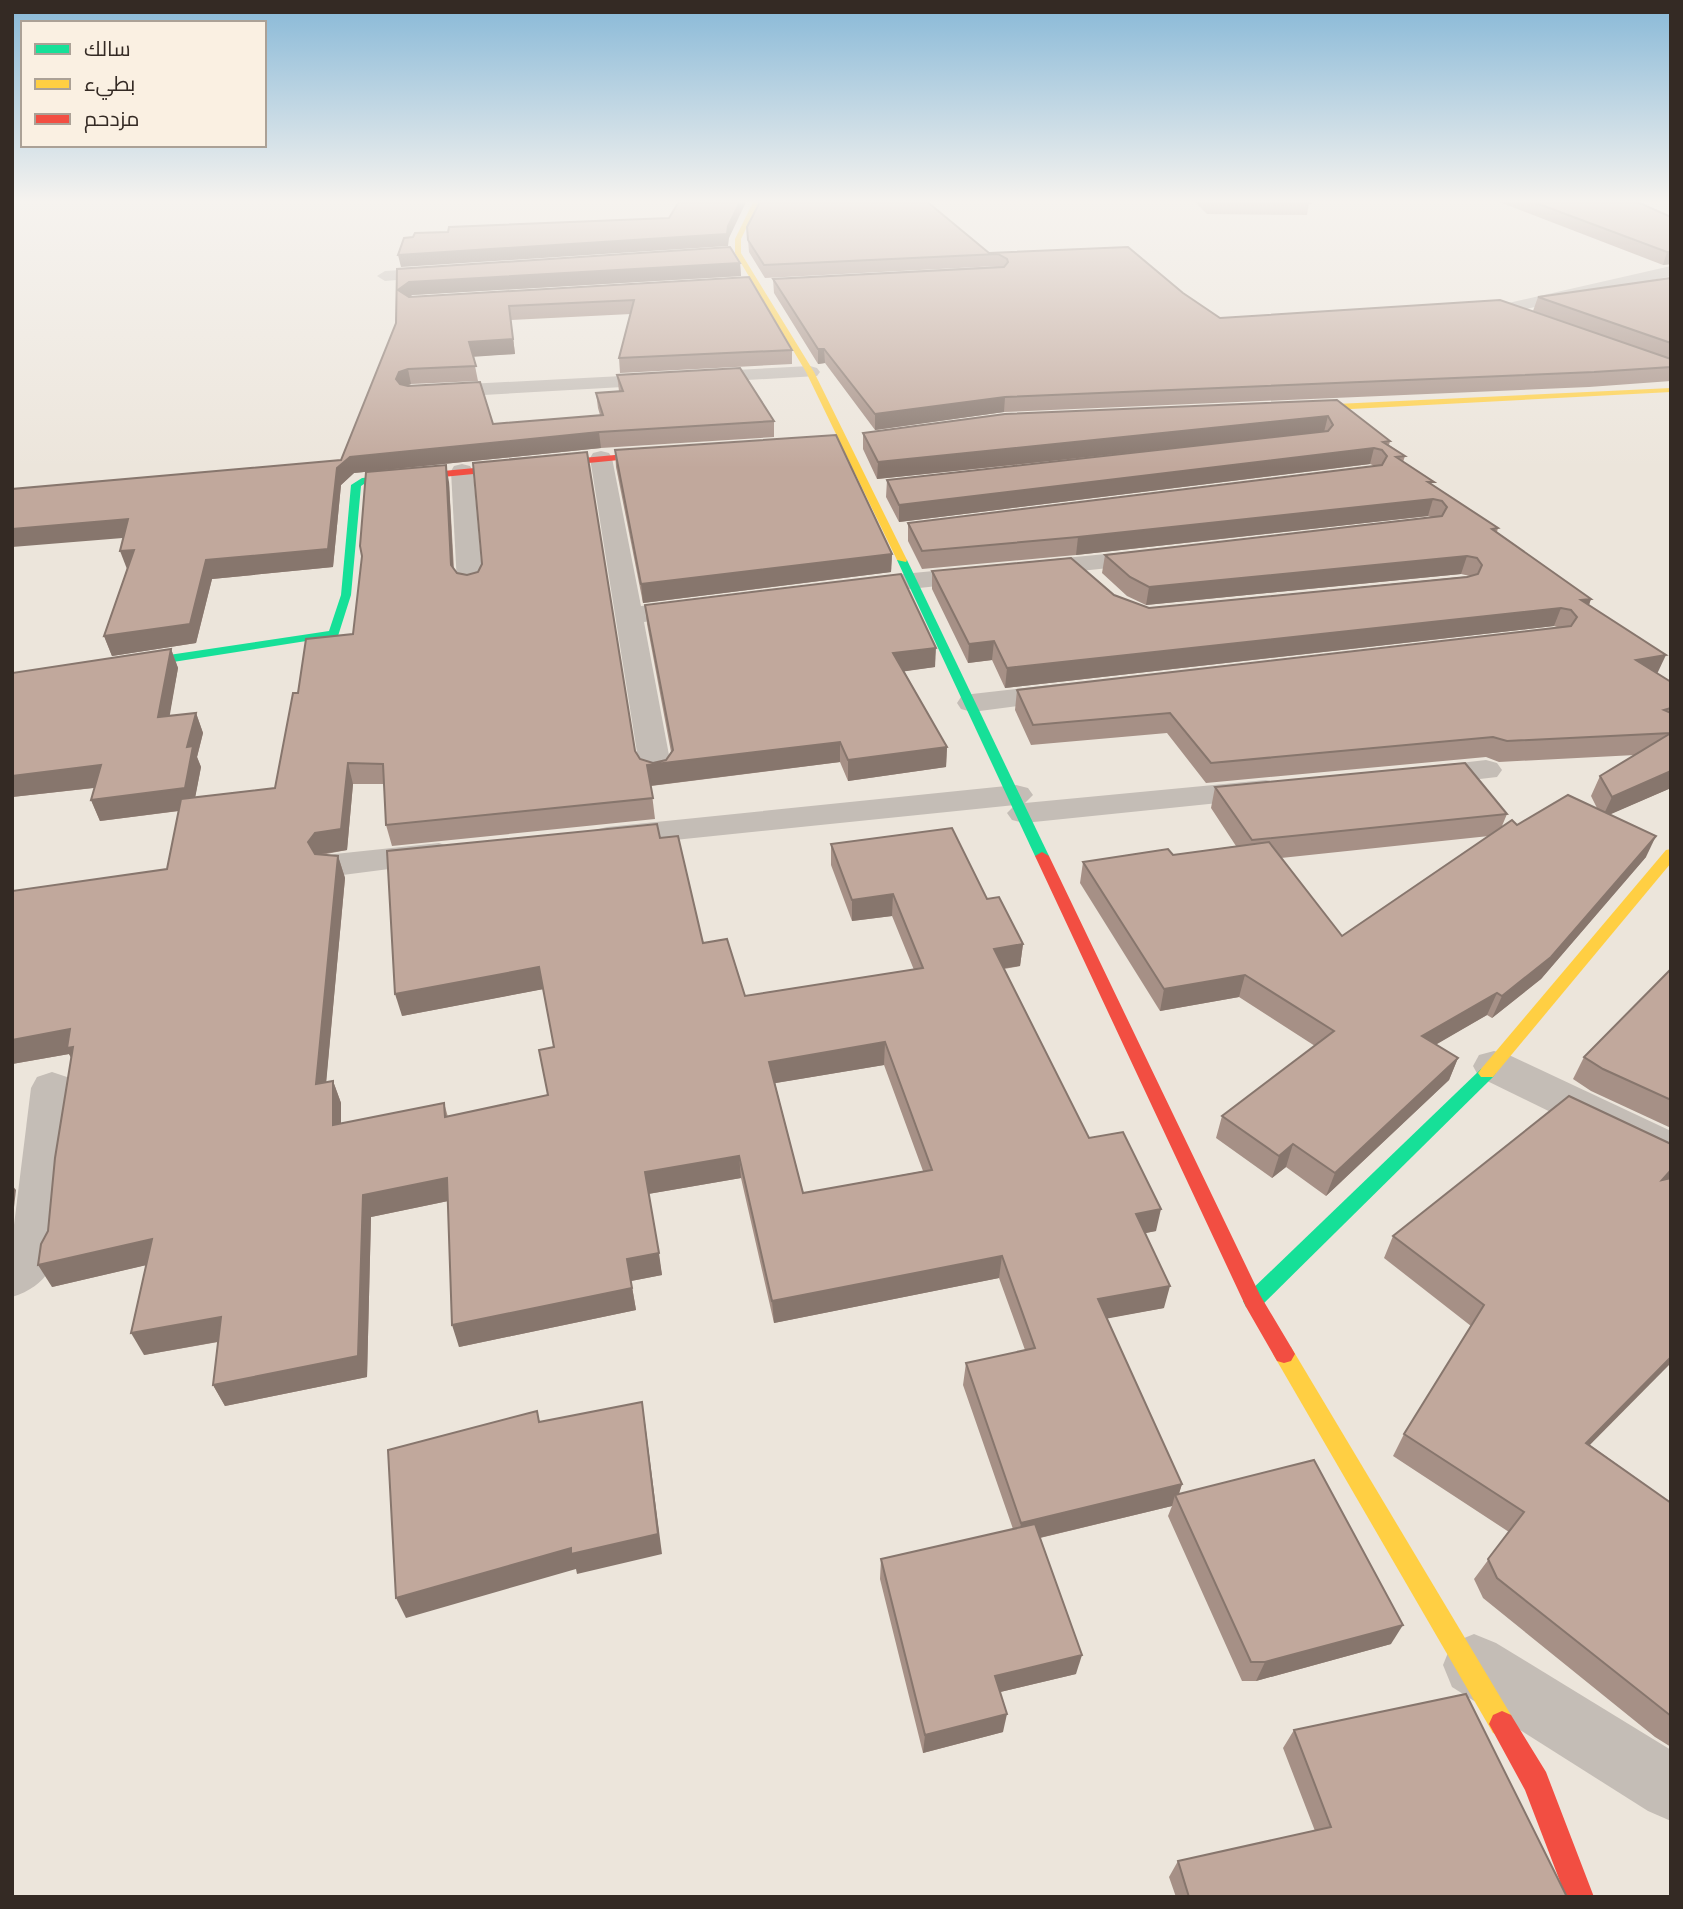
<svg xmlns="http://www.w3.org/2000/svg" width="1683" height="1909" font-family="'Open Sans',Cairo,sans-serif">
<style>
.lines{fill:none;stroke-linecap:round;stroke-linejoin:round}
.street{fill:#c4bdb6;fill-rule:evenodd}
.fast{fill:#16e098;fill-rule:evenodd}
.slow{fill:#ffcf43;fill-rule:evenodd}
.jam{fill:#f24e42;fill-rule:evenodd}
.wall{fill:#a69086;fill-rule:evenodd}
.shaded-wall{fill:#87766d}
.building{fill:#c1a89c;stroke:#87766d;stroke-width:2;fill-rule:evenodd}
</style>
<rect width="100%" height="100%" fill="#ece5db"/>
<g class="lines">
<g class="street">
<path d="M1671 266V276L1522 310 1550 320 1553 324 1550 328 1544 329 1498 313 1495 309 1504 304Z"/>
<path d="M449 267 457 272 455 275 385 281 377 276 385 271Z"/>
<path d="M810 366 817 368 820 372 817 376 431 398 424 396 421 392 424 388 431 386Z"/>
<path d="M601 451 609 453 612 458 641 606 698 599 708 601 712 607 708 613 644 622 672 771 667 778 656 781 645 778 640 771 590 458 593 453Z"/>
<path d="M462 464 470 466 473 471 483 583 479 589 470 591 461 589 457 583 451 471 454 466Z"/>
<path d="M1157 549 1166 552 1170 557 1166 562 872 593 863 591 859 585 863 579 872 577Z"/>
<path d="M1067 683 1078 686 1082 692 1078 698 972 712 961 709 957 703 961 697 972 694Z"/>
<path d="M1486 760 1497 763 1502 770 1497 777 1420 786 1408 783 1404 776 1408 769Z"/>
<path d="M1266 780 1278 783 1283 790 1278 797 1024 823 1012 820 1007 813 1015 805 607 847 595 844 590 837 595 830 607 827 1016 785 1028 788 1033 795 1025 803Z"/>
<path d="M439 843 451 847 457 854 451 861 335 876 322 873 317 865 322 857 335 854Z"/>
<path d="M1494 1051 1509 1055 1671 1131V1168L1655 1163 1479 1077 1473 1066 1479 1055Z"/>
<path d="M52 1072 67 1077 73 1088 59 1253C48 1277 37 1289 12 1297V1241L31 1088 37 1077Z"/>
<path d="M1474 1634 1496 1643 1671 1750V1821L1648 1811 1452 1687 1443 1665 1452 1643Z"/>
</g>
<g class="fast">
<path d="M432 472 435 473V477L364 484 361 486 351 595 338 636 122 670 116 666 122 662 329 631 341 595 351 485 362 478Z"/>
<path d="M902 557 907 560 1049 856 1047 859 1042 860 1035 856 897 560Z"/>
<path d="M1487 1067 1493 1069 1496 1073 1493 1077 1260 1307 1253 1310 1246 1307 1243 1301 1246 1295 1481 1069Z"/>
</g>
<g class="slow">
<path d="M754 200H760L741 239V253L814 372 907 560 906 562 897 560 806 372 735 253V239Z"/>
<path d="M1671 388V392L1294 412 1290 409 1294 406Z"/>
<path d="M1671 849V863L1493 1077H1481L1478 1073 1481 1069 1666 850Z"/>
<path d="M1284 1345 1291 1347 1511 1715 1515 1724 1511 1733 1502 1737 1493 1733 1277 1361 1273 1354 1277 1347Z"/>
</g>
<g class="jam">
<path d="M668 450 671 451V455L432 478 427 475 432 472Z"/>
<path d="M1042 852 1049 856 1260 1295 1291 1347 1295 1354 1291 1361 1284 1363 1277 1361 1246 1307 1035 856Z"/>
<path d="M1502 1711 1511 1715 1546 1772 1594 1897H1566L1525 1790 1489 1724 1493 1715Z"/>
</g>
</g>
<g class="wall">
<path d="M1193 200H1305L1309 203 1307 215 1207 214Z"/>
<path d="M1494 200H1633L1671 217V264L1663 265Z"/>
<path d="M747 227 989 253 1128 247 1183 293 1220 318 1671 359V381L1589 387 1004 412 875 430 825 363 818 364 774 293 773 279 997 266 765 278 749 252Z"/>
<path d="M740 263 741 276 412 295 410 297 749 277 792 350V364L620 373 619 358 631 314 511 320 515 354 473 356 478 381 411 384 407 386 493 424 600 415 598 408 596 393 619 391 617 375 774 421V437L601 448 354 473 341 485 333 567 212 579 196 643 112 656 104 636 127 569 341 460 396 323 397 269Z"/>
<path d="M1671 279V359L1533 311 1538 297Z"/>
<path d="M1337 400 1390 441 1389 445 1405 456 1403 462 1433 485 1498 528 1497 532 1591 599 1589 605 1657 673 1671 682V788L1610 814 1646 857 1541 979 1492 1018 1487 1015 1436 1044 1458 1058 1449 1080 1326 1196 1286 1167 1272 1178 1216 1138 1222 1116 1315 1046 1239 997 1160 1011 1080 883 1083 862 1173 855 1236 846 1211 808 1215 787 1507 814 1502 826 1517 825 1597 808 1591 796 1600 776 1635 755 1499 762 1486 757 1206 783 1167 733 1031 745 1015 710 1017 690 1560 628 1554 626 1005 688 992 660 968 663 932 589V571L1114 595 1149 608 1470 576 1461 574 1146 605 1127 596 1102 573 1105 555 1431 517 1428 516 1076 555 922 569 908 541V523L1375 466 1370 464 899 522 886 497 887 480 1226 443 877 479 863 449V433ZM1489 836 1342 936 1281 858Z"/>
<path d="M615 450 892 554 891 572 643 603 616 467Z"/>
<path d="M449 482 454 569 635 751 640 759 653 763 666 760 671 752 647 624 645 605 935 667 904 671 947 747 946 767 848 781 840 762 651 786 655 819 392 846 386 825 384 784H353L347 850 321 855 338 856 345 878 326 1082 333 1081 341 1103V1124L444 1103 448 1117 548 1095 554 1047 543 989 402 1016 660 838 703 943 745 996 914 970 892 916 852 921 831 865V844L987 899 1023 944 1020 966 1004 969 1089 1138 1156 1231 1145 1233 1164 1308 1107 1318 1182 1484 1179 1494 1391 1644 1256 1681H1242L1168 1516 1172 1506 1040 1538 1076 1674 1000 1692 1003 1732 923 1753 880 1579 881 1559 1013 1529 963 1385 966 1363 1025 1350 999 1278 774 1323 741 1178 648 1194 662 1275 631 1281 636 1310 459 1347 448 1201 371 1217 367 1377 225 1406 213 1385 218 1342 144 1355 146 1265 52 1287 48 1231 71 1057 69 1054 12 1064V891L167 869 179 811 100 821 91 800 94 788 12 797V673L171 649 178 668 169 716 196 713 203 733 197 757 201 767 195 797 275 788 298 693 353 634ZM884 1065 923 1171 803 1193 775 1083Z"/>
<path d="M1671 969V1128L1591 1091 1573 1079 1584 1057Z"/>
<path d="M1668 1179 1590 1445 1671 1503V1747L1655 1737 1483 1598 1474 1579 1509 1532 1393 1456 1404 1434 1471 1326 1384 1258 1393 1236Z"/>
<path d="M1294 1730 1567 1897H1176L1169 1877 1178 1861 1315 1831 1283 1748Z"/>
</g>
<g class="shaded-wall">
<path d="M741 200H747L729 238 728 246 401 267 398 255 728 226Z"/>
<path d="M1667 252H1671V264L1663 265Z"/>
<path d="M740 263 741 276 412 295 401 304 398 290 409 282Z"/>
<path d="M509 306 515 354 471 357 469 342Z"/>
<path d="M818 349H824L825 363 818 364Z"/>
<path d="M408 369 411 384 402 387 396 379 399 372Z"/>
<path d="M1005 397 1004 412 875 430V414Z"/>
<path d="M1328 416 1324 432 877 479 878 462Z"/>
<path d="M599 432 601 448 354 473 341 485 333 567 212 579 196 643 112 656 104 636 206 560 337 468 350 457Z"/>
<path d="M1374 448 1370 464 899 522V505Z"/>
<path d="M446 465 449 482 454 583 451 565Z"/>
<path d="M1433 499 1428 516 1076 555 1078 537Z"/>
<path d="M128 519 135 537 12 547V529Z"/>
<path d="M134 550 127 569 120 551Z"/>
<path d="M892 554 891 572 643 603 641 584Z"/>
<path d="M1467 556 1461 574 1146 605 1149 587Z"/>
<path d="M1591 599 1584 618 1581 600Z"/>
<path d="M1561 608 1554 626 1005 688 1007 668Z"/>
<path d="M994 641 992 660 968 663 969 644Z"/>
<path d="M936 648 935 667 893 673V653Z"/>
<path d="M171 649 178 668 166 737 158 717Z"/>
<path d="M1666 655 1657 674 1636 660Z"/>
<path d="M196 713 203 733 197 757 201 767 193 809 100 821 91 800 187 747Z"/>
<path d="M840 742V762L649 786 647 765Z"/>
<path d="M947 747 946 767 848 781V760Z"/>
<path d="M348 763 353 784 347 850 321 854 315 864 308 842Z"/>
<path d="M101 765 110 786 12 797V776Z"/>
<path d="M1671 771V788L1602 818 1612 797Z"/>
<path d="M1656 836 1646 857 1541 979 1492 1018 1502 996Z"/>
<path d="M338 856 345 878 324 1106 316 1084Z"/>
<path d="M893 894 892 916 852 921V900Z"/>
<path d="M1023 944 1020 966 992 970 994 949Z"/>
<path d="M539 967 544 989 402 1016 395 994Z"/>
<path d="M1245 975 1239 997 1160 1011 1164 989Z"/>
<path d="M1497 993 1487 1015 1413 1058 1422 1036Z"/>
<path d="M70 1029 78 1071 69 1054 12 1064V1040Z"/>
<path d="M885 1042 884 1065 770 1084 769 1062Z"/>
<path d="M1458 1058 1449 1080 1326 1196 1335 1173Z"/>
<path d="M333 1081 341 1103V1147L333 1125Z"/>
<path d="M1293 1144 1286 1167 1272 1178 1279 1156Z"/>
<path d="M739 1156 741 1178 648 1194 645 1172Z"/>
<path d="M1671 1170V1176L1648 1202 1662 1180Z"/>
<path d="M447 1178 453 1200 371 1217 367 1377 225 1406 213 1385 363 1195Z"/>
<path d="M12 1185 16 1190 12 1224Z"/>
<path d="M1161 1209 1156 1231 1131 1236 1136 1214Z"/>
<path d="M152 1239 164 1261 52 1287 38 1265Z"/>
<path d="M659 1253 662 1275 631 1281 636 1310 459 1347 452 1325 627 1259Z"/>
<path d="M1002 1256 999 1278 774 1323 772 1301Z"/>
<path d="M1170 1286 1164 1308 1094 1321 1098 1299Z"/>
<path d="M221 1317 233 1339 144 1355 131 1333Z"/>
<path d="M1671 1357V1363L1571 1464 1586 1443Z"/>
<path d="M642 1402 645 1423 662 1554 577 1574 576 1569 406 1618 396 1598Z"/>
<path d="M1182 1484 1177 1499 1175 1495 1172 1506 1018 1543 1021 1523Z"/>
<path d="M1403 1625 1391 1644 1256 1681 1265 1662Z"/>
<path d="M1082 1655 1076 1674 992 1694 995 1676Z"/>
<path d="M1007 1714 1003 1732 923 1753 925 1735Z"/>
</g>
<g class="building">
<path d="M680 200H741L728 226 727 234 398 255 404 238 413 237 415 233 448 232 449 227 669 218Z"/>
<path d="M761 200H925L989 253 1128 247 1183 293 1220 318 1500 300 1671 359V367L1594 372 1005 397 875 414 824 349H818L773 279 1004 267 1008 262 1007 259 998 254 764 265 748 240 747 227Z"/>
<path d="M1206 200H1305L1309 203H1209Z"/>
<path d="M1528 200H1633L1671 217V252H1667Z"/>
<path d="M730 247 740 263 409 282 398 290 409 297 749 277 792 350 619 358 634 300 509 306 513 339 469 342 476 366 408 369 399 372 396 379 400 384 408 386 480 382 493 424 603 415 596 393 623 391 617 375 740 368 774 421 599 432 350 457 337 468 328 549 206 560 190 624 104 636 134 550 120 551 128 519 12 529V489L341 460 396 323 397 269Z"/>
<path d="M1671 278V343L1538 297Z"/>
<path d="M1337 400 1390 441 1383 442 1405 456 1396 457 1434 482H1428L1498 528 1492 529 1591 599 1581 600 1666 655 1636 660 1671 682V708L1664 710 1671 713V733L1507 741 1493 737 1211 763 1170 713 1033 725 1017 690 1571 626 1577 617 1571 610 1561 608 1007 668 994 641 969 644 932 571 1071 558 1114 595 1149 608 1467 577 1478 574 1482 565 1477 558 1467 556 1149 587 1130 577 1105 555 1442 516 1447 507 1442 501 1433 499 1078 537 922 551 908 523 1382 465 1387 456 1382 450 1374 448 899 505 887 480 1328 431 1333 425 1328 416 878 462 863 433 1005 414Z"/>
<path d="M836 435 892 554 641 584 615 450Z"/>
<path d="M587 452 635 751 640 759 653 763 666 760 673 750 645 605 901 574 936 648 893 653 947 747 848 760 840 742 647 765 653 798 386 825 383 764 348 763 341 829 315 833 308 842 315 854 338 856 316 1084 333 1081V1125L444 1103 445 1117 548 1095 539 1050 554 1047 539 967 395 994 387 851 657 824 660 838 678 836 703 943 727 939 745 996 923 968 893 894 852 900 831 844 952 828 987 899 999 897 1023 944 994 949 1089 1138 1123 1132 1161 1209 1136 1214 1170 1286 1098 1299 1182 1484 1021 1523 966 1363 1035 1348 1002 1256 772 1301 739 1156 645 1172 659 1253 627 1259 632 1288 452 1325 447 1178 363 1195 358 1356 213 1385 221 1317 131 1333 152 1239 38 1265 41 1244 48 1231 55 1158 73 1047 67 1048 70 1029 12 1040V891L167 869 181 799 275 788 293 693H298L306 639 353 634 362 556 360 546 366 472 446 465 451 565 457 573 467 575 478 572 482 564 473 463ZM885 1042 932 1170 803 1193 769 1062Z"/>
<path d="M171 649 158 717 196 713 187 747 193 746 185 788 91 800 101 765 12 776V673Z"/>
<path d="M1671 733V771L1612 797 1600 776Z"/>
<path d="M1465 763 1507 814 1252 840 1215 787Z"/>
<path d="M1568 795 1656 836 1551 957 1502 996 1497 993 1422 1036 1458 1058 1335 1173 1293 1144 1279 1156 1222 1116 1334 1031 1245 975 1164 989 1083 862 1168 849 1173 855 1269 842 1342 936 1512 820 1517 825Z"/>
<path d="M1671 969V1100L1603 1069 1584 1057Z"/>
<path d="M1569 1096 1671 1144V1170L1662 1180 1671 1178V1357L1586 1443 1671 1503V1716L1497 1578 1488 1559 1524 1512 1404 1434 1484 1305 1393 1236Z"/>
<path d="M642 1402 658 1534 571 1554V1548L396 1598 388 1450 537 1411 539 1422Z"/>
<path d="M1314 1460 1403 1625 1265 1662H1251L1175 1495Z"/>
<path d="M1035 1524 1082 1655 995 1676 1007 1714 925 1735 881 1559Z"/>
<path d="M1466 1694 1567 1897H1189L1178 1861 1331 1827 1294 1730Z"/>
</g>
<linearGradient id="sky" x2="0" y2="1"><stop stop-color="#87b8d7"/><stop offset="0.43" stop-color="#f6f3ef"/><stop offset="1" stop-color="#f6f3ef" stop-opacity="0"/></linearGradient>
<rect width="1683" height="468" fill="url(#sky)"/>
<rect width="1683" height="1909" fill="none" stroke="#342a24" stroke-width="28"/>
<rect x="21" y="21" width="245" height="126" fill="#faf0e2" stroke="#aba196" stroke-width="2"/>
<rect x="35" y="44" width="35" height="10" fill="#16e098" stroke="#aba196" stroke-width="2"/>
<text x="84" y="56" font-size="21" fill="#342a24">سالك</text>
<rect x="35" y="79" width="35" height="10" fill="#ffcf43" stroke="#aba196" stroke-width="2"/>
<text x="84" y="91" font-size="21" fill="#342a24">بطيء</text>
<rect x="35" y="114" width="35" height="10" fill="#f24e42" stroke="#aba196" stroke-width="2"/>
<text x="84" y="126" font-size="21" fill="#342a24">مزدحم</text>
</svg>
